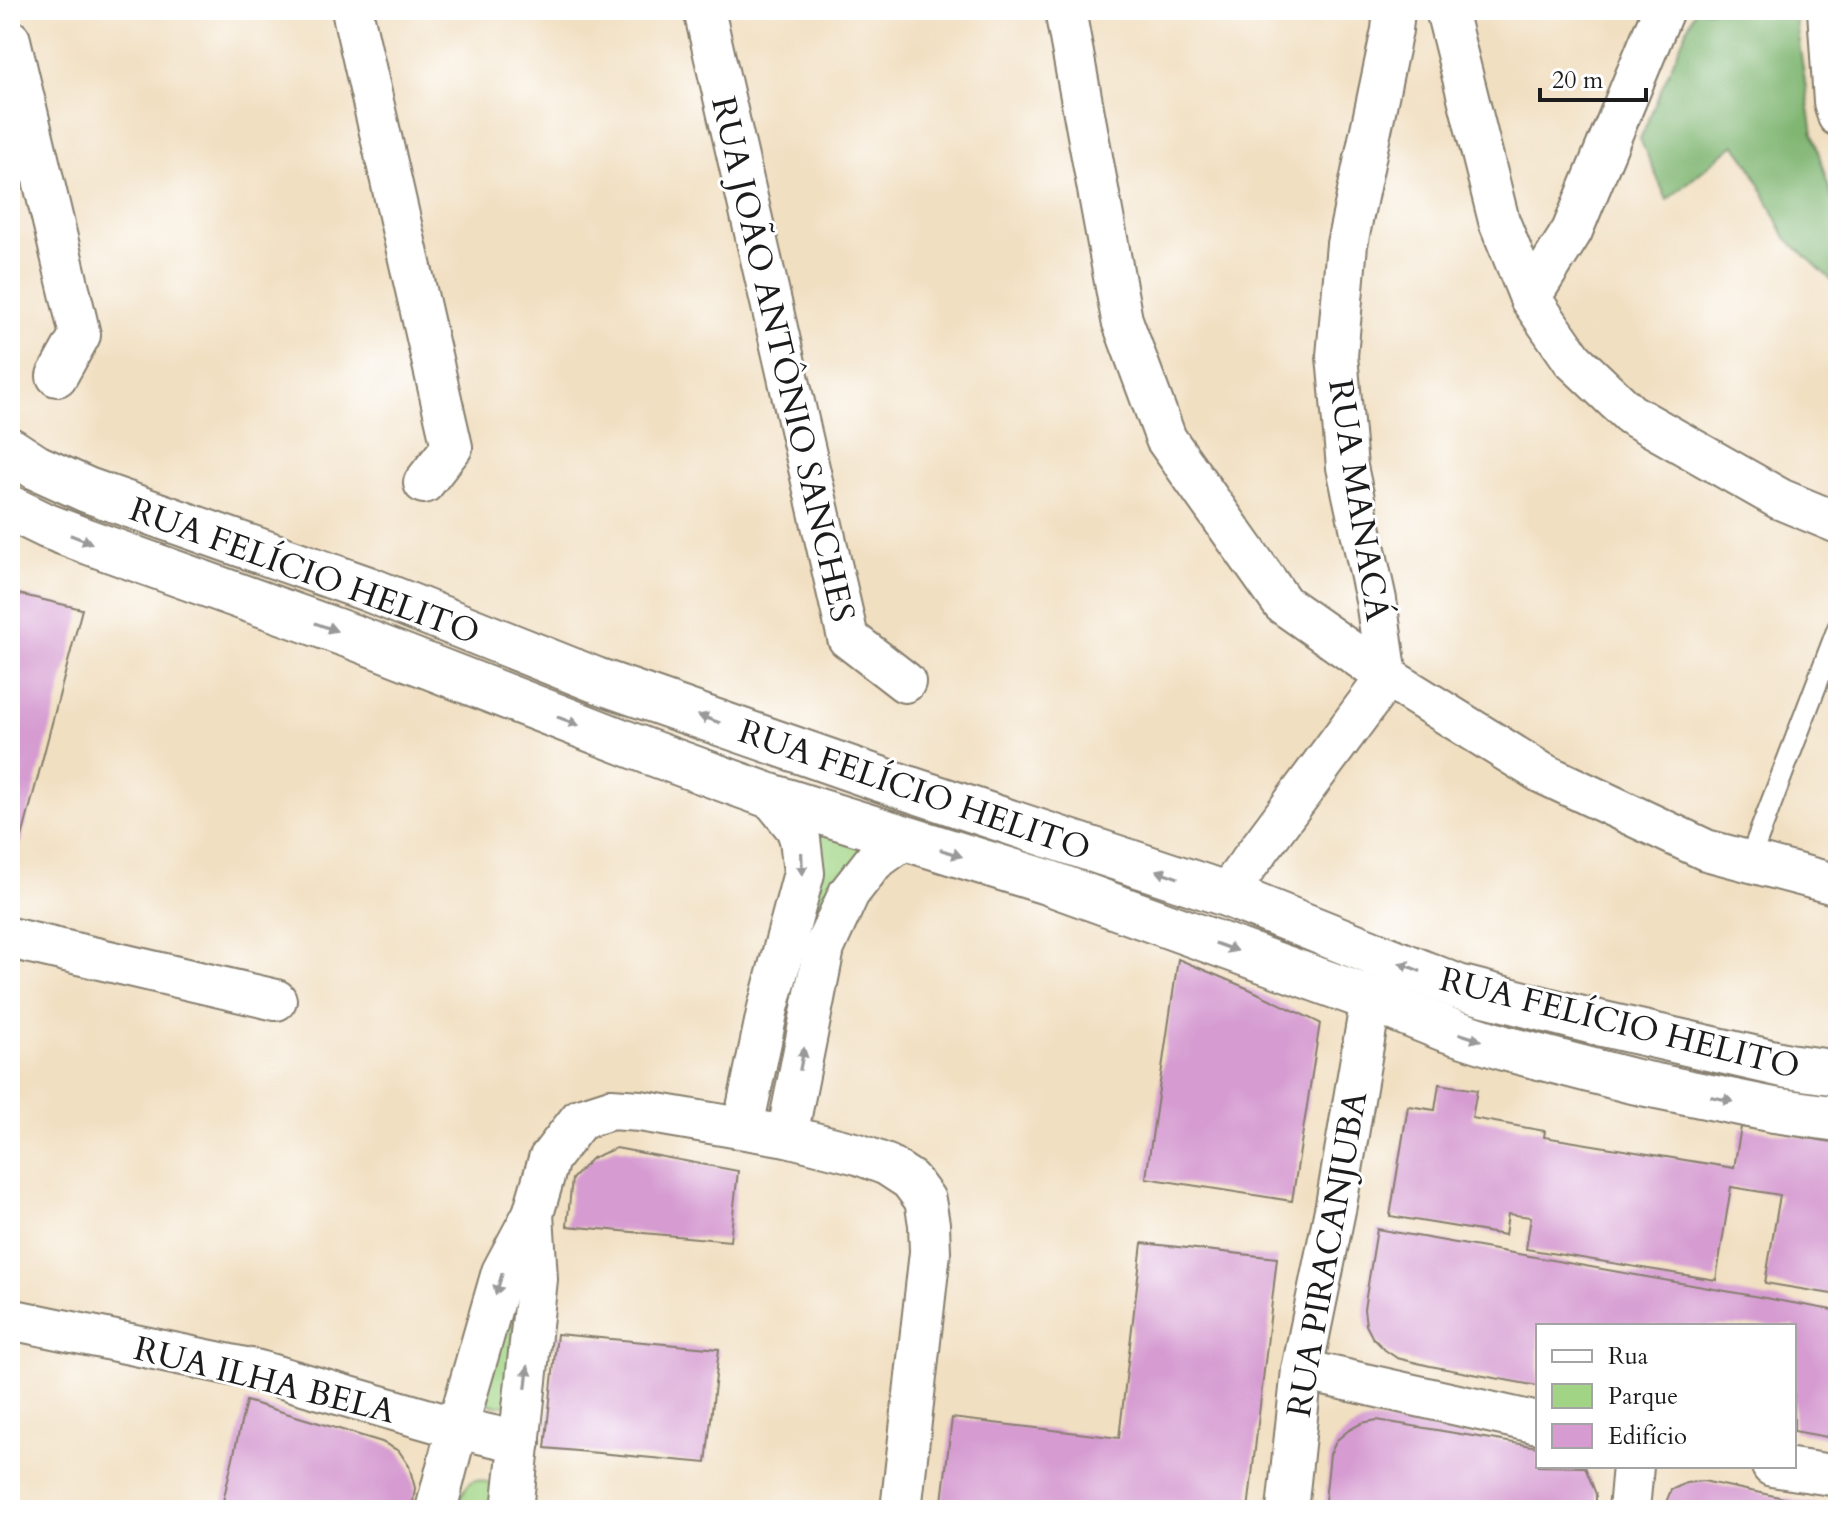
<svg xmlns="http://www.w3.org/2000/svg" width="1848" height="1520" font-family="Cardo,serif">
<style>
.green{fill:#a1d585;stroke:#5e7850;stroke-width:2}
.forest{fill:#80b672;stroke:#4e6947;stroke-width:2}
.building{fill:#d69cd1}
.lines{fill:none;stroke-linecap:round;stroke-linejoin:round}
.lane-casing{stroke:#867e6e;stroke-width:24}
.street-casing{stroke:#867e6e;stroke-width:44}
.secondary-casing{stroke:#867e6e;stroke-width:48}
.lane{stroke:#fff;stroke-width:20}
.street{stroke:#fff;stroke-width:40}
.secondary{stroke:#fff;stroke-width:44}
.oneway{fill:#999}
.labels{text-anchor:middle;stroke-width:6;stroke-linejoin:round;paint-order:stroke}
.street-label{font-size:34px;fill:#1c1c1c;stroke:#fff}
</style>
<rect width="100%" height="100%" fill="#fff"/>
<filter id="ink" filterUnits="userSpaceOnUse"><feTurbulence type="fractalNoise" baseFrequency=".0125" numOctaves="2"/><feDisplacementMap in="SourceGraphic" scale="16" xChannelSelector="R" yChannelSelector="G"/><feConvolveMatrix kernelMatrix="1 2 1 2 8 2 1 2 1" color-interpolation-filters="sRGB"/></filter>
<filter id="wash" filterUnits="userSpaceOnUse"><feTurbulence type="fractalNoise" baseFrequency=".006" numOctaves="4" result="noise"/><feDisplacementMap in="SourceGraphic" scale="32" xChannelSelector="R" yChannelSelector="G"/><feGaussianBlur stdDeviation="1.8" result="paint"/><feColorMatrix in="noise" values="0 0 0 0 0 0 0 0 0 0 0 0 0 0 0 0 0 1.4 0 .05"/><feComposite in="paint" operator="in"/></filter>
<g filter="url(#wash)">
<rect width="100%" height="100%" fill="#f1dfc1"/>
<g class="green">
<path d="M816 829 870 847 786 1052 778 1055 774 1053Z"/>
<path d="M503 1322 514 1324 509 1402C501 1407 496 1407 487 1403L484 1397Z"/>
<path d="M474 1480C497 1480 495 1492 495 1510H457C460 1499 464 1486 474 1480Z"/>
</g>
<path class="forest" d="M1695 10H1794L1813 134 1833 202 1838 208V286L1786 238 1750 165 1735 144 1667 200 1640 139Z"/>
<g id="blocks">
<g class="building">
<path d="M10 592 82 609 11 879H10Z"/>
<path d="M1178 959 1249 989 1320 1023 1292 1201 1146 1178Z"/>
<path d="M1439 1084 1477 1090 1472 1118 1545 1131 1544 1137 1734 1168 1741 1127 1838 1143V1295L1765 1283 1780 1195 1731 1187 1716 1280 1526 1249 1531 1217 1508 1214 1505 1235 1390 1216 1408 1106 1435 1110Z"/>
<path d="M616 1148 738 1171 730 1241 567 1226 572 1179 592 1158Z"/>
<path d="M1377 1229 1838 1311V1439L1794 1431V1326H1538V1386L1430 1366 1397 1358 1385 1350 1372 1337 1366 1325 1364 1309Z"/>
<path d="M1142 1243 1277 1258 1248 1510H941L952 1418 1119 1438Z"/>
<path d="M557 1334 719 1349 706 1463 545 1448Z"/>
<path d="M246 1401 382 1442 399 1451 409 1466 415 1488 412 1510H221Z"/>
<path d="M1377 1420 1538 1447V1466L1585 1467 1596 1494V1510H1324L1330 1454 1337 1440 1349 1430 1362 1423Z"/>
<path d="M1703 1481 1803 1502 1838 1507V1510H1663L1671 1490 1686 1483Z"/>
<path d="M534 1506 554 1508V1510H534Z"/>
</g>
</g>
</g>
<g filter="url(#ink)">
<use href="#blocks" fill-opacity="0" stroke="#867e6e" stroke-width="2"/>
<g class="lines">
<defs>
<path id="lane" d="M1749 861 1838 628"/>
<g id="street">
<path d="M352 10 452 447 424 483"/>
<path d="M704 10 848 638 905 682"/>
<path d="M1065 10 1122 320 1166 439 1283 604 1387 677 1542 773 1706 850 1838 885"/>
<path d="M1446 10 1499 221 1530 298 1573 360 1630 414 1780 499 1838 523"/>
<path d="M1828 10 1834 102 1838 116"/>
<path d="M10 40 80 335 57 376"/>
<path d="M1530 298 1572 231 1663 10"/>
<path d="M1226 894 1387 677 1376 600 1347 467 1337 356 1347 244 1392 30 1394 10"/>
<path d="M10 938 276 1000"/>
<path d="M743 1127 768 1008 804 873 800 839 796 828 770 796"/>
<path d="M787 1136 824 948 849 893 874 861 906 838"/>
<path d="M10 1319 255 1370 457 1428 520 1442"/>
<path d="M1302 1370 1538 1423"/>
<path d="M1772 1466 1838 1476"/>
<path d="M436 1510 457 1428 502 1272 533 1214 549 1159 580 1119 611 1109 640 1111 787 1136 858 1154 887 1165 910 1180 925 1200 929 1224 930 1252 901 1510"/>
<path d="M512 1510 537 1279 533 1214"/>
<path d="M1287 1510 1302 1370 1336 1205 1371 999"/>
<path d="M1629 1510 1633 1466"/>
</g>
<g id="secondary">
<path d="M10 450 36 467 87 490 368 589 596 680 880 779 1226 894 1458 987 1590 1021 1788 1066 1838 1073"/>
<path d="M10 508 47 526 86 541 356 638 649 752 770 796 1047 882 1371 999 1445 1029 1504 1048 1632 1081 1774 1110 1838 1119"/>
</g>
</defs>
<use href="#lane" class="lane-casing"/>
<use href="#street" class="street-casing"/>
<use href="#secondary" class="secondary-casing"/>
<use href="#lane" class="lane"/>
<use href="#street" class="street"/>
<use href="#secondary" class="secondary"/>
</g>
<defs><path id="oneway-solid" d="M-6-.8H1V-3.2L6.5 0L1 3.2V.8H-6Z" transform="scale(2)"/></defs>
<g class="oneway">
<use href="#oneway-solid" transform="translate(81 539) rotate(21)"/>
<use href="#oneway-solid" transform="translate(326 627) rotate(20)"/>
<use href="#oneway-solid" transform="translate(709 719) rotate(-161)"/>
<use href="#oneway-solid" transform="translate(568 721) rotate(21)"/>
<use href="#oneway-solid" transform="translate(951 853) rotate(18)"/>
<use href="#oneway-solid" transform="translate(802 864) rotate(88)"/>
<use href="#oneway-solid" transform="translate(1167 874) rotate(-161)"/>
<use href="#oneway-solid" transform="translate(1226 947) rotate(20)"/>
<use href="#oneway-solid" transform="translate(1410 967) rotate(-158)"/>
<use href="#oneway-solid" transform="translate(1470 1037) rotate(18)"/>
<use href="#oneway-solid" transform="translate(802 1059) rotate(-79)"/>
<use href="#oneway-solid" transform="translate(1722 1099) rotate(12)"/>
<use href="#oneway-solid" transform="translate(499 1284) rotate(107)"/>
<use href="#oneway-solid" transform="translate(527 1377) rotate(-84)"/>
</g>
</g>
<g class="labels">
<g class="street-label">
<text transform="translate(784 359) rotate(77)" y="12">RUA JOÃO ANTÔNIO SANCHES</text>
<text transform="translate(1360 500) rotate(81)" y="12">RUA MANACÁ</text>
<text transform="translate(305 570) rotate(20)" y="12">RUA FELÍCIO HELITO</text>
<text transform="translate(915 789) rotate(19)" y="12">RUA FELÍCIO HELITO</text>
<text transform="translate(1620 1022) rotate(14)" y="12">RUA FELÍCIO HELITO</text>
<text transform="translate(1326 1254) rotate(-80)" y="12">RUA PIRACANJUBA</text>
<text transform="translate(265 1379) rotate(14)" y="12">RUA ILHA BELA</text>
</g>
</g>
<rect width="1848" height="1520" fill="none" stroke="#fff" stroke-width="40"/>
<rect x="1536" y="1324" width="260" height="144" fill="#ffffff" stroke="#a4a4a4" stroke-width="2"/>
<rect x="1552" y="1350" width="40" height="12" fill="#ffffff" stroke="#a4a4a4" stroke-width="2"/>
<text x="1608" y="1364" font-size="24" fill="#1c1c1c">Rua</text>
<rect x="1552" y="1384" width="40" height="24" fill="#a1d585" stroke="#a4a4a4" stroke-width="2"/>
<text x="1608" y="1404" font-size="24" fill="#1c1c1c">Parque</text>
<rect x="1552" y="1424" width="40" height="24" fill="#d69cd1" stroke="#a4a4a4" stroke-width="2"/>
<text x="1608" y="1444" font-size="24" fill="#1c1c1c">Edifício</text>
<path d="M1540 88v12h106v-12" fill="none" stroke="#1c1c1c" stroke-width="4"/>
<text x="1552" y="88" font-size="24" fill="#1c1c1c" stroke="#ffffff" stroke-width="6" paint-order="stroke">20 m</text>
</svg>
